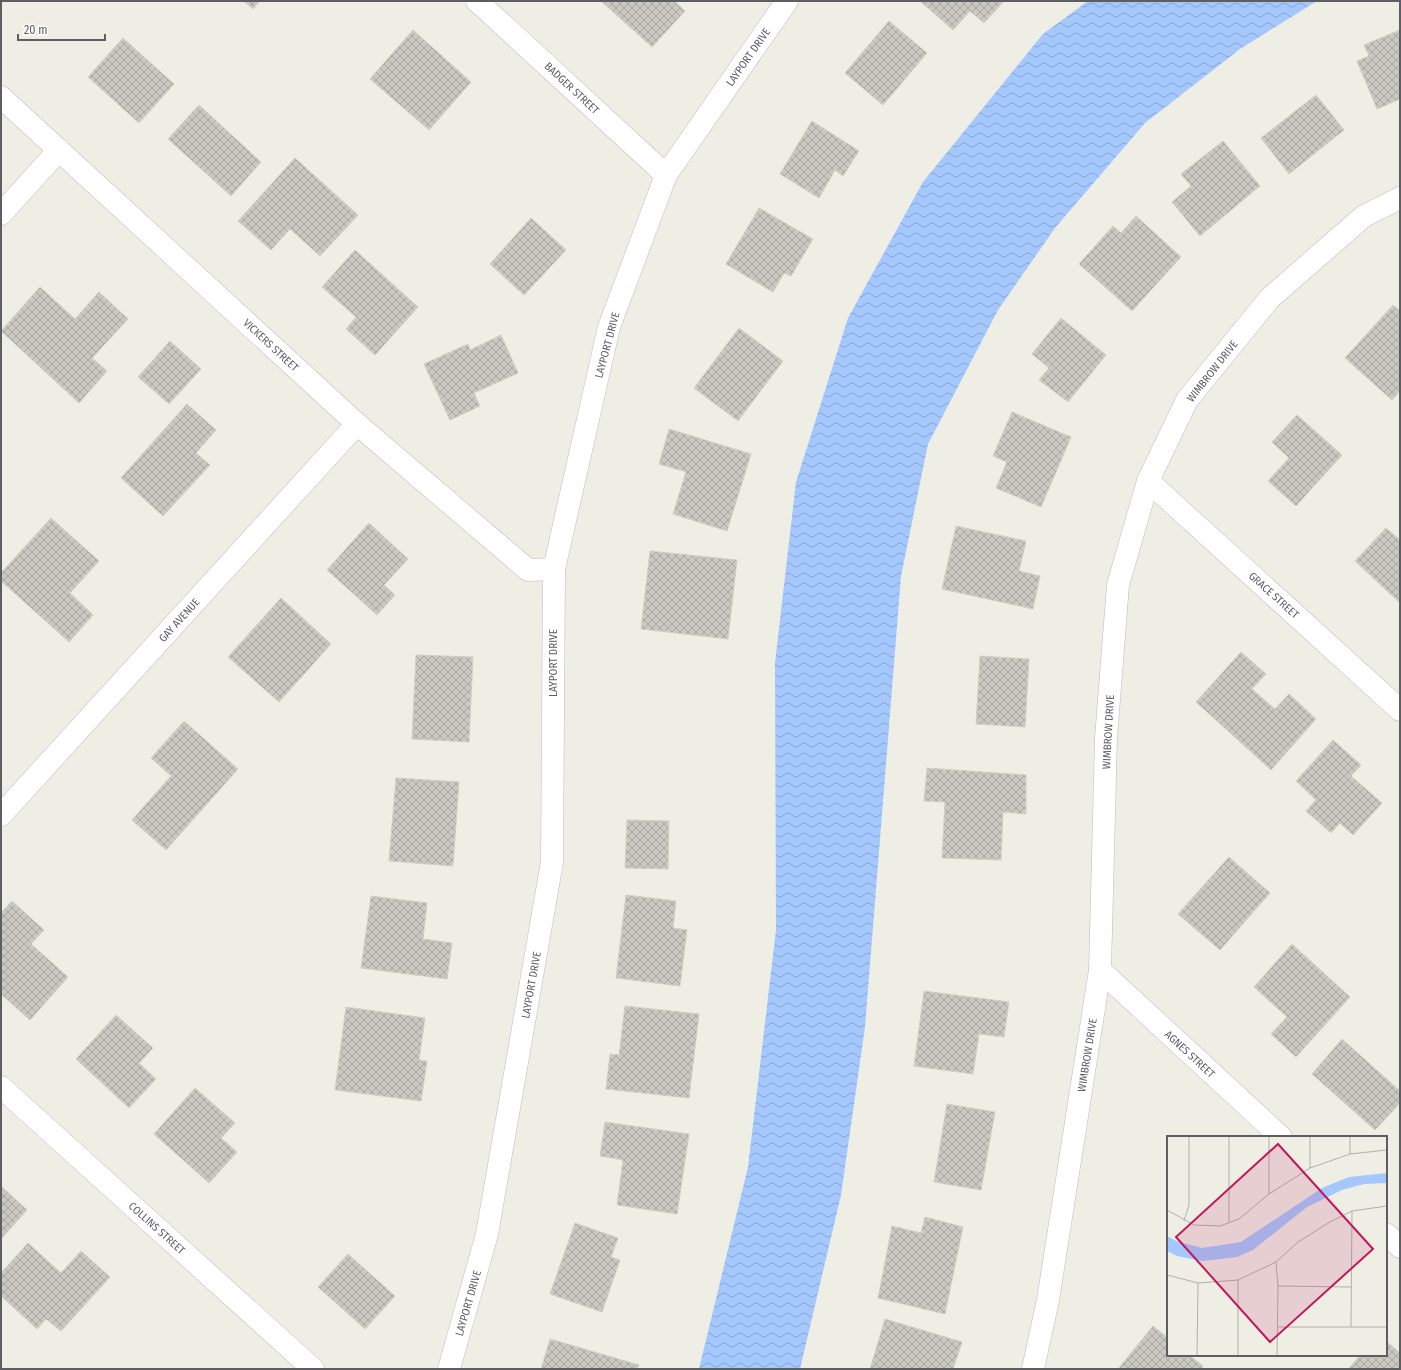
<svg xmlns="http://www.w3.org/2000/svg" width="1401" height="1370" font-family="'Fira Sans Condensed',sans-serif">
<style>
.water{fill:url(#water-waves)}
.building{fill:url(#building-cross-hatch);stroke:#d3d0c2}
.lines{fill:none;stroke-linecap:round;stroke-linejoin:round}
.minor-casing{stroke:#bbbcc2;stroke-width:23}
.minor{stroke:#fff;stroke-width:22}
.labels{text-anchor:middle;stroke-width:3;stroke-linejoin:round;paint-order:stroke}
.street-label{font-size:11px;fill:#5c5e64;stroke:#fff}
.inset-road{fill:none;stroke:#b0b0ad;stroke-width:1}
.view{fill:#c2185b;fill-opacity:0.15;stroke:#c2185b;stroke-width:2}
.inset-edge{fill:none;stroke:#5c5e64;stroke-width:2}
</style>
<defs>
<pattern id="water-waves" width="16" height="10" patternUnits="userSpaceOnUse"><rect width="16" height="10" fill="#a4c8fe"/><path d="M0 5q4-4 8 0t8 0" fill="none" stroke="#89a6d1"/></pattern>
<pattern id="building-cross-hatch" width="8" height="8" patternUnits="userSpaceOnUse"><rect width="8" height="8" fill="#cac8c1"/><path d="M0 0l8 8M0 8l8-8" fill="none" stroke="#a7a6a0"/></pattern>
</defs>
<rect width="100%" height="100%" fill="#eeeee4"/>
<path class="water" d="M1088 1H1317L1240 49 1145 123 1055 228 998 310 928 444 901 576 865 1027 841 1195 800 1369H699L748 1167 776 930 775 663 796 482 848 318 923 182 1043 34Z"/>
<g class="building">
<path d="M244 1H260L253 9Z"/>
<path d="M601 1H674L685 11 652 47Z"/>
<path d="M920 1H1004L984 23 970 11 953 30Z"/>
<path d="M889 21 927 53 883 105 845 73Z"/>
<path d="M413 30 471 82 429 130 370 79Z"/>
<path d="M1400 30V99L1377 109 1357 61 1369 56 1364 45Z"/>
<path d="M123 38 174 84 139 123 88 77Z"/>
<path d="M1316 95 1344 130 1289 174 1261 138Z"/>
<path d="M199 105 261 162 231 196 168 139Z"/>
<path d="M812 121 859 151 843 176 835 170 819 198 780 174Z"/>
<path d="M1223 141 1260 186 1200 236 1172 202 1191 186 1181 174Z"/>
<path d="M295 158 358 215 320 256 290 229 271 250 238 221Z"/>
<path d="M759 208 813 239 791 276 784 273 773 292 726 264Z"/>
<path d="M1136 216 1181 257 1132 311 1079 264 1113 226 1121 233Z"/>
<path d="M531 218 566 250 524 295 490 264Z"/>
<path d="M355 250 418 307 375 355 346 329 356 317 322 287Z"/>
<path d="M40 287 75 319 99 292 128 319 92 358 107 371 79 403 1 331Z"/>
<path d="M1393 305 1400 311V391L1392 400 1345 358Z"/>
<path d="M1061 318 1106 355 1068 402 1039 380 1049 368 1032 354Z"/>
<path d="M739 328 783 361 738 421 694 388Z"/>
<path d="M501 335 518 373 474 393 480 406 450 420 424 364 468 344 470 350Z"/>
<path d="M170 341 201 369 169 404 138 377Z"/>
<path d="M187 404 216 430 196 453 210 465 163 516 121 478Z"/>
<path d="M1012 412 1071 437 1041 507 996 488 1007 462 993 456Z"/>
<path d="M1297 415 1342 455 1296 506 1268 481 1289 458 1272 442Z"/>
<path d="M669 429 751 454 727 531 673 514 686 472 659 464Z"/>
<path d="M51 518 99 561 70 593 93 615 69 642 1 581V573Z"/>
<path d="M369 523 408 559 384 585 395 595 377 615 327 570Z"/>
<path d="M956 526 1026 541 1019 571 1040 576 1033 609 942 589Z"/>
<path d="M1386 528 1400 540V603L1355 561Z"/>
<path d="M650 551 737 560 728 639 641 629Z"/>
<path d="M281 598 331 644 279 702 228 657Z"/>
<path d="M1241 652 1266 674 1252 689 1275 709 1289 694 1316 719 1271 770 1196 702Z"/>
<path d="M416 655 473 657 469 742 412 739Z"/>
<path d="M980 656 1029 659 1025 727 976 724Z"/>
<path d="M184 721 238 769 166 850 132 820 171 776 151 758Z"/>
<path d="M1333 740 1361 765 1351 776 1382 803 1353 835 1340 823 1331 833 1306 811 1316 800 1296 781Z"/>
<path d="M927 768 1026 775V814L1003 812 1001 860 942 858 945 802 924 801Z"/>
<path d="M396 778 459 782 453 866 389 861Z"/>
<path d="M627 820 669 821 668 869 625 868Z"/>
<path d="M1229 857 1270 893 1220 950 1178 914Z"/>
<path d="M626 895 676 901 673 928 687 930 680 986 616 978Z"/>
<path d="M371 896 427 903 423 939 452 943 447 979 361 968Z"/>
<path d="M12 901 44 930 31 944 68 977 30 1020 1 994V913Z"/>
<path d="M1292 944 1350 997 1296 1057 1271 1034 1287 1017 1254 987Z"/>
<path d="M924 991 1009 1002 1004 1037 979 1034 973 1074 914 1066Z"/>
<path d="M625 1006 699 1014 689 1098 606 1089 610 1054 619 1055Z"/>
<path d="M346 1007 425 1018 419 1060 427 1061 421 1101 335 1090Z"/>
<path d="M116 1015 153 1048 139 1063 156 1079 129 1108 76 1059Z"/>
<path d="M1342 1039 1400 1091V1103L1375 1130 1312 1074Z"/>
<path d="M195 1088 235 1123 221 1138 237 1152 209 1183 154 1134Z"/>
<path d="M947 1104 995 1112 981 1190 934 1182Z"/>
<path d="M605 1122 689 1134 677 1214 617 1205 623 1160 600 1156Z"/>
<path d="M1 1186 27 1210 1 1239Z"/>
<path d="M925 1217 963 1227 945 1314 878 1298 892 1226 921 1233Z"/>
<path d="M575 1223 618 1238 611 1257 620 1260 602 1312 550 1294Z"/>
<path d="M28 1243 61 1273 81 1251 110 1277 61 1331 46 1319 37 1329 1 1296V1273Z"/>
<path d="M348 1254 395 1296 365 1329 318 1287Z"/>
<path d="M885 1319 962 1342 953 1369H870Z"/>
<path d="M1153 1326 1168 1338V1355H1189L1203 1366 1201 1369H1118Z"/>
<path d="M550 1339 639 1365 637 1369H541Z"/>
<path d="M1386 1341 1400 1353V1369H1348L1361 1355H1386Z"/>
</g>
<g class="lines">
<defs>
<g id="minor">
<path d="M477 1 666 175"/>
<path d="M1 97 357 424 528 570 554 569"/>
<path d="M1 214 59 150"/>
<path d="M1148 481 1400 710"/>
<path d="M1 815 357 424"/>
<path d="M1100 970 1281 1137"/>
<path d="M1 1087 313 1369"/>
<path d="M1386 1234 1400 1247"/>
<path d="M449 1369 487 1234 552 862 554 569 609 327 666 175 787 1"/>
<path d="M1033 1369 1048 1300 1100 970 1106 738 1118 585 1148 481 1187 400 1270 298 1364 216 1400 198"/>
</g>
</defs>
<use href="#minor" class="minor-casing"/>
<use href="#minor" class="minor"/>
</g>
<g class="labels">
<g class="street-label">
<text transform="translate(748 57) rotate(-55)" y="4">LAYPORT DRIVE</text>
<text transform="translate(572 88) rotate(43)" y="4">BADGER STREET</text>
<text transform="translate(271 345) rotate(43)" y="4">VICKERS STREET</text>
<text transform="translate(607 345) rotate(-75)" y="4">LAYPORT DRIVE</text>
<text transform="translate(1212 371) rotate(-52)" y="4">WIMBROW DRIVE</text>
<text transform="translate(1274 595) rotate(42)" y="4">GRACE STREET</text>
<text transform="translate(179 620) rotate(-48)" y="4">GAY AVENUE</text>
<text transform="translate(553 663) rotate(-90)" y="4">LAYPORT DRIVE</text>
<text transform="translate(1108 732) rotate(-87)" y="4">WIMBROW DRIVE</text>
<text transform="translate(531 985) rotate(-80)" y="4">LAYPORT DRIVE</text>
<text transform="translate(1190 1054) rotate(43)" y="4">AGNES STREET</text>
<text transform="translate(1087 1055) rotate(-81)" y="4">WIMBROW DRIVE</text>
<text transform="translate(157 1228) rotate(42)" y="4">COLLINS STREET</text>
<text transform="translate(468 1303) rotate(-74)" y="4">LAYPORT DRIVE</text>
</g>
</g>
<g transform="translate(1167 1136)">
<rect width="220" height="220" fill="#eeeee4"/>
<path d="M220 37V47L197 48 175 54 140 71 86 114 70 121 35 125 10 120 0 115V100L9 105 35 112 74 106 155 52 182 41Z" fill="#a4c8fe"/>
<path class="inset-road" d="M183 18V0M143 32V0M102 58V0M0 74 27 89 53 90 72 83 102 58 143 32 183 18 220 14M17 85 22 69V0M62 87V0M109 126 111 150 110 220M0 139 31 147 71 144 109 126 131 106 163 86 185 75 220 70M111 150 185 151M111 191H220M184 191 185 75M30 220 31 147M71 220V144"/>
<path class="view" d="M111 8 206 113 103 206 9 101Z"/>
<rect width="220" height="220" class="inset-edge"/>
</g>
<rect width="1401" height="1370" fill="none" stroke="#5c5e64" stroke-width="4"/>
<path d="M18 34v6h87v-6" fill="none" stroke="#5c5e64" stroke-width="2"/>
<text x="24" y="34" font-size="12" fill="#5c5e64" stroke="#ffffff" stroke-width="3" paint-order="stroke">20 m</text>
</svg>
